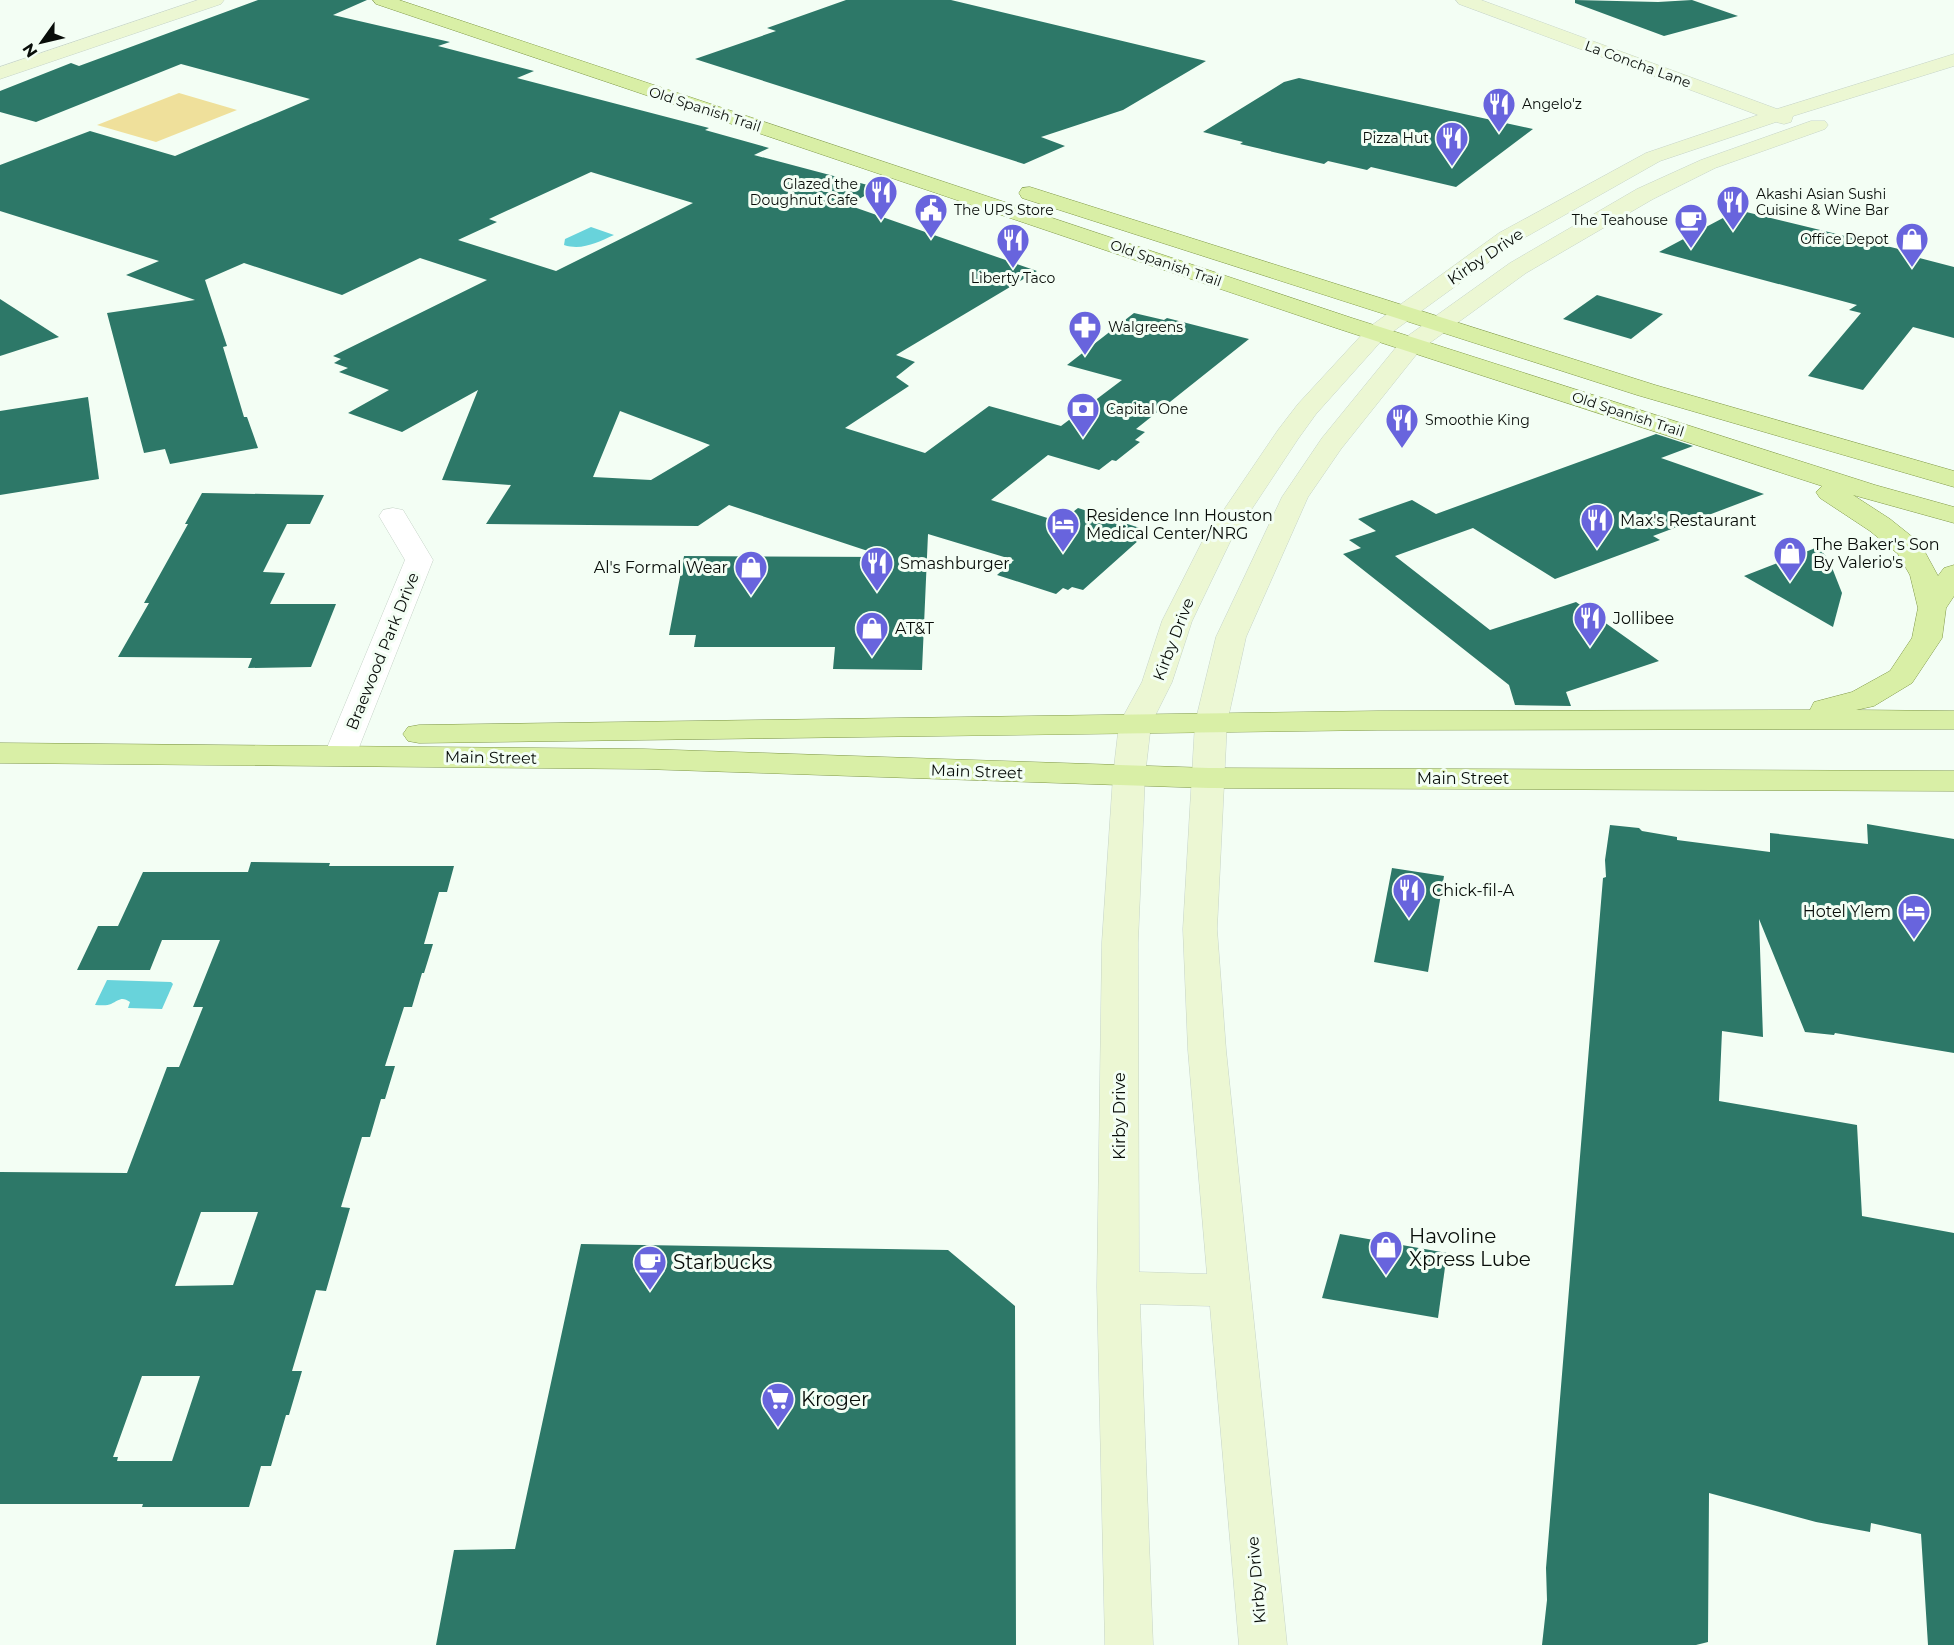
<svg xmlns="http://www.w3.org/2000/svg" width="1954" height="1645" font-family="Montserrat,sans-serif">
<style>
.green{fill:#efe09b}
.water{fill:#68d3db}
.building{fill:#2d7868;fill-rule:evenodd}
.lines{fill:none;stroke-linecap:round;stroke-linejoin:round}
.street-casing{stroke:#c6d4c8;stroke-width:1}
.secondary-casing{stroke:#c6d4c8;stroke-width:1}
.primary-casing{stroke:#809949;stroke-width:1}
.street{fill:#fff;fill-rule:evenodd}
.secondary{fill:#ecf7d3;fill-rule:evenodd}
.primary{fill:#d9efa6;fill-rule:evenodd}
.labels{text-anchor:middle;stroke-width:6;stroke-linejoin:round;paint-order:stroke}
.far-street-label{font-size:14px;fill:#080d09;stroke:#f3fef4}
.far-poi-label{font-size:14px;fill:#080d09;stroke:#f3fef4;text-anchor:start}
.street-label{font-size:16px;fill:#080d09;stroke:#f3fef4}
.poi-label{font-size:16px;fill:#080d09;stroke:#f3fef4;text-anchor:start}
.near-poi-label{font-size:20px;fill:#080d09;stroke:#f3fef4;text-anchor:start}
</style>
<rect width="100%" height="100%" fill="#f3fef4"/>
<path class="green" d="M179 93 237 110 156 142 97 125Z"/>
<g class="water">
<path d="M591 227 614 235C598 242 582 251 564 245L565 239Z"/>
<path d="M107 980 171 982 173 984 162 1009 128 1008 130 1002C122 996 119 1000 111 1004 107 1006 100 1005 95 1005Z"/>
</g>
<g class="building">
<path d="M258 0H367L333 15 450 42 438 46 534 71 517 78 709 128 705 130 769 148 754 155 879 188 848 205 1037 271 896 355 915 362 896 377 909 386 845 428 925 453 989 406 1061 426 1122 380 1067 365 1134 313 1164 320 1167 318 1249 339 1136 429 1145 432 1135 440 1140 442 1116 461 1112 460 1099 470 1048 455 991 500 1060 522 1078 508 1143 529 1135 538 1139 540 1083 590 1072 587 1068 590 1063 588 1056 594 997 575 1014 560 928 534 922 670 833 669 835 647H694L696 635H669L684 556 886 557 729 505 698 526 486 524 511 485 442 480 478 390 402 432 348 413 389 390 339 372 348 368 334 363 341 359 333 356 487 280 420 258 342 295 244 263 205 280 227 346 223 347 244 417H247L258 448 170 464 165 449 144 453 107 313 195 300 126 275 159 261 0 211V165L90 131 175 156 310 99 181 64 36 122 0 112V91L71 63 79 66ZM591 172 693 203 556 271 458 240 497 222 489 219ZM620 411 710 445 651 480 593 477Z"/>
<path d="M846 0H951L1206 61 1123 110 1041 137 1065 146 1024 164 695 59 776 31 767 28Z"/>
<path d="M1575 0 1658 2 1692 0 1738 16 1664 36 1575 3Z"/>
<path d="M1299 78 1533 129 1456 187 1371 167 1367 170 1328 161 1324 164 1240 144 1243 142 1203 132 1284 82Z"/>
<path d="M1738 210 1907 251 1904 254 1954 267V338L1913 327 1863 390 1808 376 1861 313 1849 310 1857 305 1659 252Z"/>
<path d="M1597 295 1639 307 1663 314 1631 339 1563 319Z"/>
<path d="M0 299 59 337 0 356Z"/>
<path d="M88 397 99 479 0 495V411Z"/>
<path d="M1656 434 1693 446 1661 458 1764 494 1653 536 1660 540 1555 579 1473 528 1395 556 1490 630 1576 602 1659 661 1566 692 1571 706 1515 705 1509 685 1343 554 1361 548 1349 540 1376 531 1358 519 1412 500 1436 514Z"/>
<path d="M202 493 324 495 310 524H287L263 572 285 573 270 604H336L311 667 248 668 252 658 118 657 149 603H144L188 524H185Z"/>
<path d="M1818 547 1829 560 1842 593 1833 627 1744 576Z"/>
<path d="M1867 824 1954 839V1053L1835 1033 1834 1035 1805 1032 1759 919 1763 1037 1722 1031 1719 1101 1857 1125 1862 1216 1954 1233V1645H1928L1921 1534 1871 1523 1870 1532 1816 1522 1709 1493 1708 1642 1696 1645H1542L1547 1600 1546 1568 1603 878 1606 877 1605 860 1610 825 1639 828 1642 831 1677 837V840L1770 852V833L1868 844Z"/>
<path d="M251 862 330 863 329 866H454L447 892H439L424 944H433L424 973H422L412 1007H404L385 1066H395L385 1099H381L370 1137H362L341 1207 350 1208 326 1291 316 1290 292 1371H302L289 1415H286L271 1466H261L249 1507H142L143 1504H0V1172L127 1173 167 1067H179L203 1007H193L220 940H162L150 970H77L98 926H118L143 872H248ZM201 1212H258L233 1285 175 1286ZM142 1376H200L172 1461H117L118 1457H113Z"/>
<path d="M1392 868 1444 876 1428 972 1374 962Z"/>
<path d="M1340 1234 1447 1253 1438 1318 1322 1298Z"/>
<path d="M581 1244 948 1250 1015 1306 1016 1645H436L454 1550 515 1549Z"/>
</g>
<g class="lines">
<defs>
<path id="street" d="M393 508 403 510 433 560 356 755 351 762 340 765 329 762 324 755 405 560 379 516 383 510Z"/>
<g id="secondary">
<path d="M198 0H224L221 4 0 79V67Z"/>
<path d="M1456 0H1481L1777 109 1954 54V66L1793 116 1791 122 1784 124 1776 122 1660 161 1515 243 1384 338 1316 414 1298 439 1230 542 1192 621 1172 682 1151 724 1145 776 1138 942 1139 1272 1207 1274 1188 1050 1183 929 1195 723 1216 637 1282 497 1322 438 1402 340 1510 263 1637 189 1701 160 1811 121H1825L1828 125 1825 129 1715 168 1653 199 1526 273 1420 350 1341 449 1308 497 1246 637 1227 723 1217 929 1226 1050 1287 1645H1239L1210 1306 1140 1304 1153 1645H1105L1097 1287 1102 942 1113 776 1119 724 1142 682 1162 621 1202 542 1278 430 1298 404 1368 328 1499 233 1646 153 1758 115 1459 4Z"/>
</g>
<g id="primary">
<path d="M373 0H399L1352 318 1875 485 1954 507V523L1853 495 1890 519 1920 543 1938 576 1944 568 1954 565V596L1946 608 1942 638 1912 683 1874 706 1856 710 1954 711V729L1378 730 419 743 408 741 403 734 408 727 419 725 1378 711 1810 710 1814 702 1852 692 1890 671 1912 638 1918 608 1910 575 1898 554 1870 531 1820 498 1816 492 1822 486 1336 328 376 4Z"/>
<path d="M1030 187 1655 385 1954 471V487L1637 395 1022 198 1019 193 1022 188Z"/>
<path d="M0 743 644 749 1209 768 1954 771V791L1209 788 644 769 0 763Z"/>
</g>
</defs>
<use href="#street" class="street-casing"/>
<use href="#secondary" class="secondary-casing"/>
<use href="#primary" class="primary-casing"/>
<use href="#street" class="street"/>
<use href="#secondary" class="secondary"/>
<use href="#primary" class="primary"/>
</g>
<defs>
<symbol id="restaurant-pin" viewBox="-11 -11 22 30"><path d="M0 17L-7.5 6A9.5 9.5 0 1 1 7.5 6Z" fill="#6864dd" stroke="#f3fef4"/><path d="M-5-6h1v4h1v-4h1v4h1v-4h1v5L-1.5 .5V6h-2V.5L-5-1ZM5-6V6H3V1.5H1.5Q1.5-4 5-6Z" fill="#fff"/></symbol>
<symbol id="civic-pin" viewBox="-11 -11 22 30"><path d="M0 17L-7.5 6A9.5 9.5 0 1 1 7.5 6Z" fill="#6864dd" stroke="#f3fef4"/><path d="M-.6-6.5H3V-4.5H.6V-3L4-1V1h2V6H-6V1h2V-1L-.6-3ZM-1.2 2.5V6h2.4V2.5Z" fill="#fff"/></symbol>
<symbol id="cafe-pin" viewBox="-11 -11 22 30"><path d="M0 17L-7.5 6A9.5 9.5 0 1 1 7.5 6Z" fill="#6864dd" stroke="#f3fef4"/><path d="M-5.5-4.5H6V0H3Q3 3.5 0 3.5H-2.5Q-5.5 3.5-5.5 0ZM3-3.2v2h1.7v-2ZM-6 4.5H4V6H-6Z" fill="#fff"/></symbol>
<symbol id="shop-pin" viewBox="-11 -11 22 30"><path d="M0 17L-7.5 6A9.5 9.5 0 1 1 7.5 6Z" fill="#6864dd" stroke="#f3fef4"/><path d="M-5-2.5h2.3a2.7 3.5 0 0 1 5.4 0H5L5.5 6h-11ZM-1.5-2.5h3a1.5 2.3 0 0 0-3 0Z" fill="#fff"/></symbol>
<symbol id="pharmacy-pin" viewBox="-11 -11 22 30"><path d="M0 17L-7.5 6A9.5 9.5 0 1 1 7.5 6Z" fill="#6864dd" stroke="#f3fef4"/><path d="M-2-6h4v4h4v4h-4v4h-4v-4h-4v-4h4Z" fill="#fff"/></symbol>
<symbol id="bank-pin" viewBox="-11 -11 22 30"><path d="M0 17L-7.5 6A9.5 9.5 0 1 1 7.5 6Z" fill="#6864dd" stroke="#f3fef4"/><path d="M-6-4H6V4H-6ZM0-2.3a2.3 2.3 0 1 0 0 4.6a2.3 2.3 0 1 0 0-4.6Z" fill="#fff"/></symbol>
<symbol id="hotel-pin" viewBox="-11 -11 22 30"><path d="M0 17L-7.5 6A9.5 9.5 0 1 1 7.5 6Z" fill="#6864dd" stroke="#f3fef4"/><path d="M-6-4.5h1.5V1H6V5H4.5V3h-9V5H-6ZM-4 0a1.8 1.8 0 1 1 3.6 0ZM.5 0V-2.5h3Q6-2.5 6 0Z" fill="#fff"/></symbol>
<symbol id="supermarket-pin" viewBox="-11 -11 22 30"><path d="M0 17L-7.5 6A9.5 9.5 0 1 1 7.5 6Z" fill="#6864dd" stroke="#f3fef4"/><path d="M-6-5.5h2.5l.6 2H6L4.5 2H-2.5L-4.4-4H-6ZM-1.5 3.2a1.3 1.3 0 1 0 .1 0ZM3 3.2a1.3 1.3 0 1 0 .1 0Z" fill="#fff"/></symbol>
</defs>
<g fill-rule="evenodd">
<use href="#restaurant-pin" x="1480" y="85" width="38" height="52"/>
<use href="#restaurant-pin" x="1433" y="119" width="38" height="52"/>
<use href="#restaurant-pin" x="862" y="173" width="38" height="52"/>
<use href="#restaurant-pin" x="1714" y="183" width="38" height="52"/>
<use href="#civic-pin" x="912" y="191" width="38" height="52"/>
<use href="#cafe-pin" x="1672" y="201" width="38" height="52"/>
<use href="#shop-pin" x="1893" y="220" width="38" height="52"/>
<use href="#restaurant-pin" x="994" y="221" width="38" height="52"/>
<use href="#pharmacy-pin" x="1066" y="308" width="38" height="52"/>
<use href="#bank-pin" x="1064" y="390" width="38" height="52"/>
<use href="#restaurant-pin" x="1383" y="401" width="38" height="52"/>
<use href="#restaurant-pin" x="1578" y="501" width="38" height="52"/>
<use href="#hotel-pin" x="1044" y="505" width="38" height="52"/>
<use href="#shop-pin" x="1771" y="534" width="38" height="52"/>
<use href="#restaurant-pin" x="858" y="544" width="38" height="52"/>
<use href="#shop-pin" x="732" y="548" width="38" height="52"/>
<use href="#restaurant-pin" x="1571" y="599" width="38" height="52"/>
<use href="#shop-pin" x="853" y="609" width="38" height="52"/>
<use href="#restaurant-pin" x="1390" y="871" width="38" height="52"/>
<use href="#hotel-pin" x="1895" y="892" width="38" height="52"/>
<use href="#shop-pin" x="1367" y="1228" width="38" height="52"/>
<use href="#cafe-pin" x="631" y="1243" width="38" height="52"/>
<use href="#supermarket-pin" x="759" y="1380" width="38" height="52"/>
</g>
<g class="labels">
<g class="far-street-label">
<text transform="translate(1638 64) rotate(20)" y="5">La Concha Lane</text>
<text transform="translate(705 109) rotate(18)" y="5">Old Spanish Trail</text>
<text transform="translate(1166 263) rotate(19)" y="5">Old Spanish Trail</text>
<text transform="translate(1628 414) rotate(18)" y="5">Old Spanish Trail</text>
</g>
<g class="far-poi-label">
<text x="1522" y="109">Angelo'z</text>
<text x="1429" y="143" text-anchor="end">Pizza Hut</text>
<text x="858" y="189" text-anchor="end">Glazed the<tspan x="858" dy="16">Doughnut Cafe</tspan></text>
<text x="1756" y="199">Akashi Asian Sushi<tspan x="1756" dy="16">Cuisine &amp; Wine Bar</tspan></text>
<text x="954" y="215">The UPS Store</text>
<text x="1668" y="225" text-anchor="end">The Teahouse</text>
<text x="1889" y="244" text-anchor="end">Office Depot</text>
<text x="1013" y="283" text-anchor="middle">Liberty Taco</text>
<text x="1108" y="332">Walgreens</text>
<text x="1106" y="414">Capital One</text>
<text x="1425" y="425">Smoothie King</text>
</g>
<g class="street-label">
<text transform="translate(1485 256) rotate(-34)" y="6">Kirby Drive</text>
<text transform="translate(1173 639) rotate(-69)" y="6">Kirby Drive</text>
<text transform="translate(382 651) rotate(-68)" y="6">Braewood Park Drive</text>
<text transform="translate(491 757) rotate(1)" y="6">Main Street</text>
<text transform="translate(977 771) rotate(2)" y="6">Main Street</text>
<text x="1463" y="784">Main Street</text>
<text transform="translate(1119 1116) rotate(-90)" y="6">Kirby Drive</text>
<text transform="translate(1256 1580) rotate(-95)" y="6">Kirby Drive</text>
</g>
<g class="poi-label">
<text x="1086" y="521">Residence Inn Houston<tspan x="1086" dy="18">Medical Center/NRG</tspan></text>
<text x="1620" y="526">Max's Restaurant</text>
<text x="1813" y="550">The Baker's Son<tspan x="1813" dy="18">By Valerio's</tspan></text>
<text x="900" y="569">Smashburger</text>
<text x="728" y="573" text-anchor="end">Al's Formal Wear</text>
<text x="1613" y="624">Jollibee</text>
<text x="895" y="634">AT&amp;T</text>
<text x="1432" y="896">Chick-fil-A</text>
<text x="1891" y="917" text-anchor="end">Hotel Ylem</text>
</g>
<g class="near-poi-label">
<text x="1409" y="1243">Havoline<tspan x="1409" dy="23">Xpress Lube</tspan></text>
<text x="673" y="1269">Starbucks</text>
<text x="801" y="1406">Kroger</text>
</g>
</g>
<g transform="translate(42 42) rotate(236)" stroke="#f3fef4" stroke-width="4.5" paint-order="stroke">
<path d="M0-4.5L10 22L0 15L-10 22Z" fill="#080d09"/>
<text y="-9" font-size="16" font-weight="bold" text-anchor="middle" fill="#080d09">N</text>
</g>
</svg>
